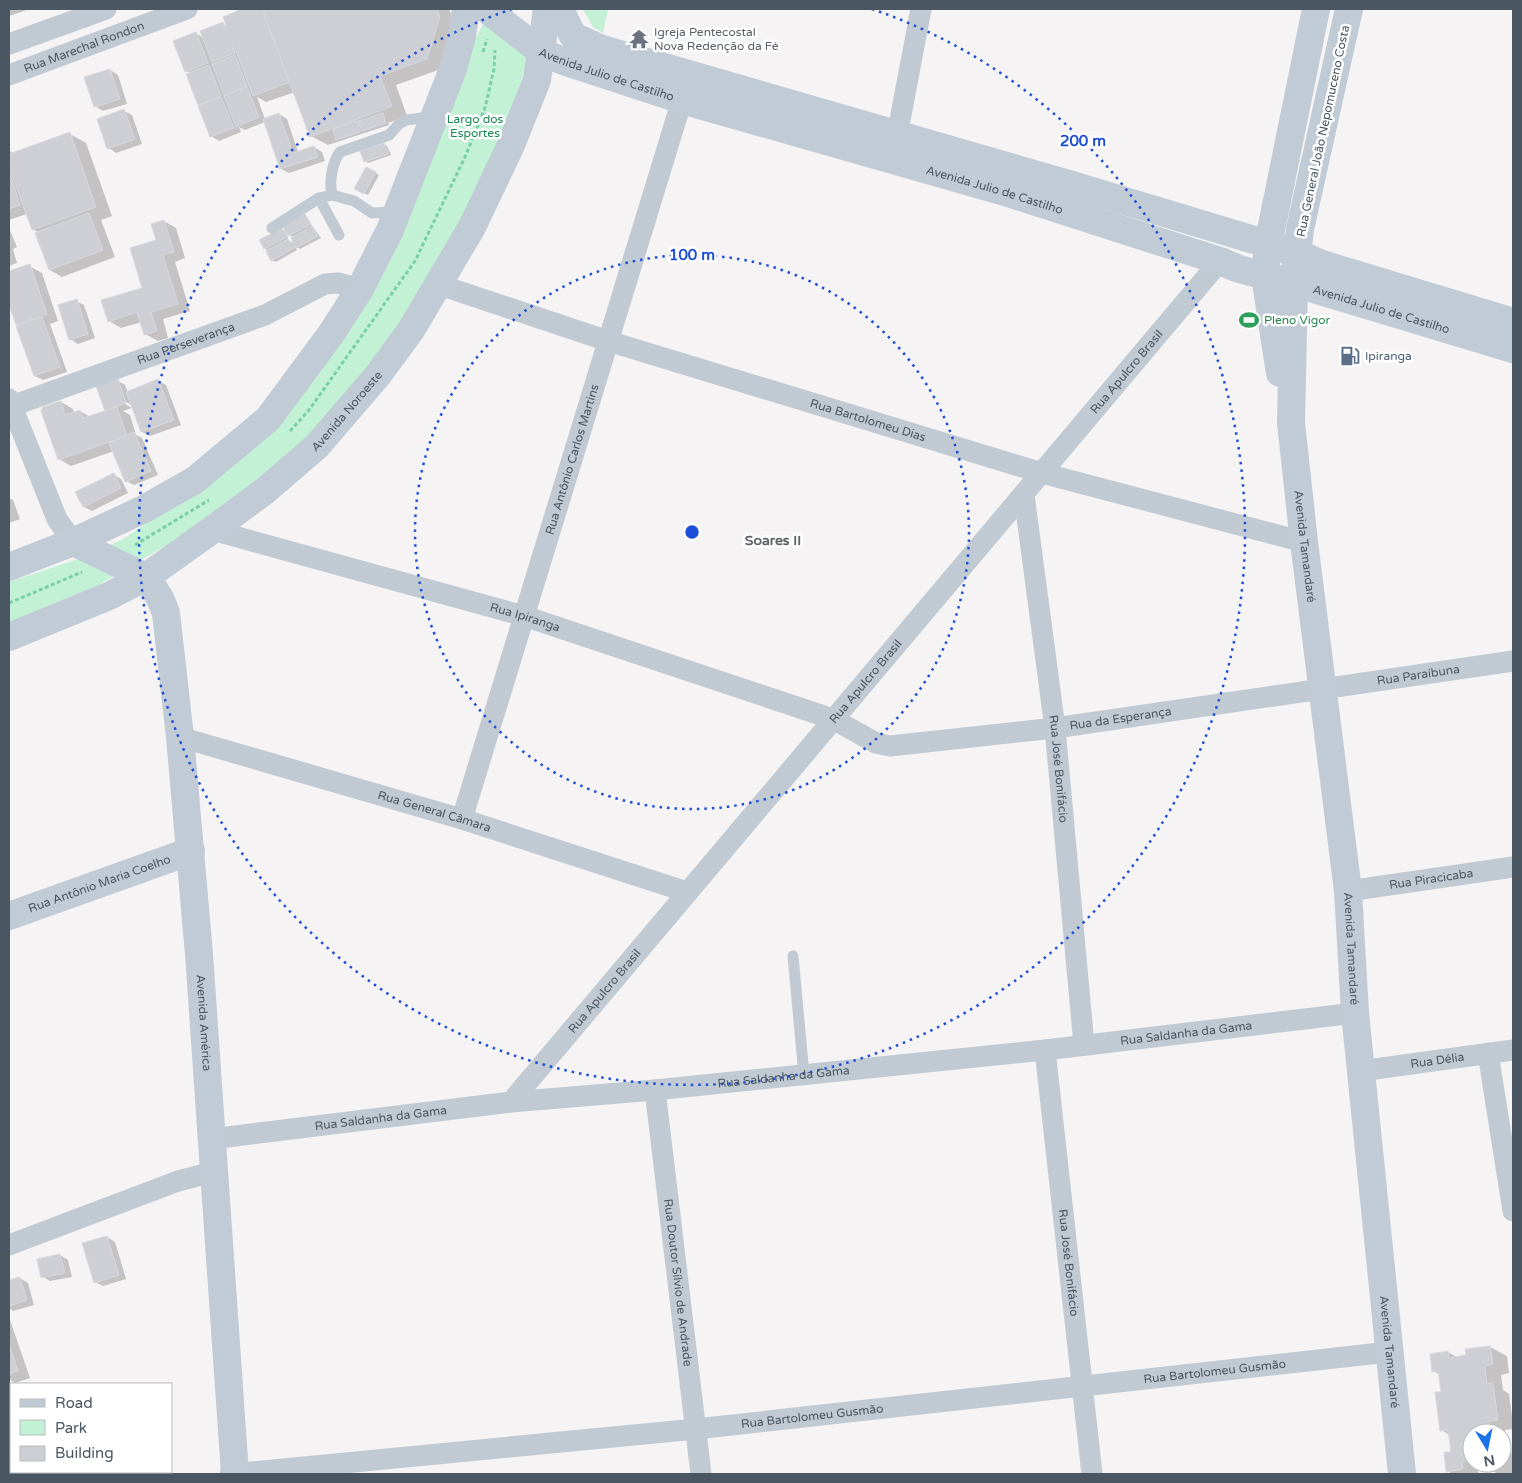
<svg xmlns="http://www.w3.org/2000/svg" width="1522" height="1483" font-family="'Varela Round',sans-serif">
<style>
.green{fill:#c3f1d5}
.shadow{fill:#0003;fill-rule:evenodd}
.building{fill:#cdcfd5;stroke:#d7d9de}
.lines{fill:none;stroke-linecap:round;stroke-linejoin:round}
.path{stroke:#7ad0a6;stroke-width:3;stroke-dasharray:4 2.5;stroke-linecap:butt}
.lane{stroke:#c1cad2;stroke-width:11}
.street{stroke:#c1cad2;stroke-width:21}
.secondary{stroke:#c1cbd6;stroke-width:28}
.ring{fill:none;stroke:#1d4ed8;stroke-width:2.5;stroke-dasharray:2.5 5}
.labels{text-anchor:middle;stroke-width:5;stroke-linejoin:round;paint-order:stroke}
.worship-label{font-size:12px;fill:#5b616d;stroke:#fff;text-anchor:start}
.street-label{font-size:12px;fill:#4a5661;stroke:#fff}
.park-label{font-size:12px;fill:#17864f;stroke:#fff}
.leisure-label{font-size:12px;fill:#27864d;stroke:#fff;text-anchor:start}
.service-label{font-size:12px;fill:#4e5e75;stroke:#fff;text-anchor:start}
.neighbourhood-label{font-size:14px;font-weight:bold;fill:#5f6368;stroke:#fff}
.centre{fill:#1d4ed8;stroke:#fff;stroke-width:2.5}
.ring-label{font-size:15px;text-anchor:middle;font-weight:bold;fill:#1d4ed8;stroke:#fff;stroke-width:5;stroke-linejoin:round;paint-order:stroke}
</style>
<rect width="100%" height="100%" fill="#f5f3f3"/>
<g class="green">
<path d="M583 9H608L603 33 593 27Z"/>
<path d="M485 20 531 50 503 138 461 230 401 325 311 436 203 524 95 587 9 624V582L84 557 125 538 203 484 412 211 474 41Z"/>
</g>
<g class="shadow">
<path d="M9 9H30L9 16Z"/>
<path d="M245 9H449L456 27 444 68 396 85 407 116 388 123 389 125 328 145 311 136 295 92 266 102 257 97 265 119 279 114 287 119 298 152 314 147 322 152 325 161 289 173 281 169 265 122 245 130 239 127 241 132 219 141 211 136 202 106 199 104 191 73 186 71 196 33 203 38 223 24 228 27 224 18Z"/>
<path d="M110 70 118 75 127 104 103 111 95 106Z"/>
<path d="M124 111 132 115 142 144 116 153 109 148Z"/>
<path d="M70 134 86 143 112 216 101 220 115 257 62 277 50 270 37 234 39 233 33 229 27 214 9 220V151L13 153Z"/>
<path d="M384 144 387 146 391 155 368 163 365 161Z"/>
<path d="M367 168 379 175 368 195 356 189Z"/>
<path d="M305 216 321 238 300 249 294 245 297 250 276 262 272 260 261 240 282 229 288 233ZM287 233 294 238 295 244 288 240Z"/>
<path d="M164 221 176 228 185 258 175 262 190 311 163 319 168 338 158 341 145 334 142 322 121 328 109 321 144 288Z"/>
<path d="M9 228 17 247 13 249 17 263 9 266Z"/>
<path d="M29 266 42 273 58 321 50 324 67 372 43 380 35 376 18 327 20 326 17 324 9 301V273Z"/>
<path d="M76 301 84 305 95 338 78 344 70 339Z"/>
<path d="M117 380 125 385 128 392 158 381 166 385 181 425 150 436 142 432 133 406 121 399 120 401 132 408 123 411 130 415 136 435 142 438 158 475 134 485 126 481 114 451 71 466 59 459 61 402 73 409 74 413 80 411 90 417 106 412Z"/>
<path d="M114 475 121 479 128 493 92 511 84 507 77 493Z"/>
<path d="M9 498 13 500 20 519 9 523Z"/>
<path d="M107 1237 115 1242 126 1279 103 1286 95 1282Z"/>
<path d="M60 1255 68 1260 72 1277 50 1281 43 1277Z"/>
<path d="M20 1278 28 1283 34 1305 13 1311 9 1308V1282Z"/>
<path d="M9 1317 30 1378 15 1383 9 1379Z"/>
<path d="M1490 1347 1507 1356 1509 1373 1501 1375 1503 1390 1509 1394 1513 1424V1429L1505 1430 1508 1451 1513 1454V1473L1498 1474 1489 1469 1478 1471V1474H1453L1447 1471 1452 1453 1450 1435 1441 1430 1442 1393 1440 1375 1433 1371 1448 1352 1458 1358 1468 1356ZM1472 1433H1502V1463H1472Z"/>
</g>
<g class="building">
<path d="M242 9H262L290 82 253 96 223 17Z"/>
<path d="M262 9H437L440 17 427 59 380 76 392 106 310 137Z"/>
<path d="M223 22 235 53 212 62 200 31Z"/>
<path d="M196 32 208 63 185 72 173 41Z"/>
<path d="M235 55 247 86 224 95 212 64Z"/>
<path d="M209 65 221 96 198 105 186 74Z"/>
<path d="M110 69 120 99 94 107 84 77Z"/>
<path d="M247 87 259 117 236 127 224 96Z"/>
<path d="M221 97 234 128 210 137 198 106Z"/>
<path d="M124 109 135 139 107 149 97 119Z"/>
<path d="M279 113 293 153 314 146 318 157 280 169 263 119Z"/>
<path d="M383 113 386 123 362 131 358 121Z"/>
<path d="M357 121 360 132 336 140 333 129Z"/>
<path d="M70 132 96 207 32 230 9 166V154Z"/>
<path d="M384 143 388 154 364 162 360 151Z"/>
<path d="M366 167 376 172 364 194 354 189Z"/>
<path d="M9 170 20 205 9 209Z"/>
<path d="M89 213 103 250 49 270 35 233Z"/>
<path d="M305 214 311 224 288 236 283 226Z"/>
<path d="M164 220 174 252 163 255 178 304 151 312 157 331 144 335 137 312 108 322 101 300 142 288 130 248 156 240 151 224Z"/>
<path d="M312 226 318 236 296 248 291 238Z"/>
<path d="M282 228 287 237 264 249 259 240Z"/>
<path d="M288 239 294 248 271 261 266 251Z"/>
<path d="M30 264 47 314 16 325 9 305V271Z"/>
<path d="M77 299 88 334 69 340 58 305Z"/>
<path d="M42 317 60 367 34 376 16 326Z"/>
<path d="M118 379 126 403 105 411 96 386Z"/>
<path d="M158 379 174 420 141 432 126 392Z"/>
<path d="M61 401 65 415 80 410 83 418 117 407 127 436 58 460 41 411 43 407Z"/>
<path d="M134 432 151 471 125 482 109 443Z"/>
<path d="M114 473 121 488 83 507 75 492Z"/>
<path d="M107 1236 119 1275 94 1283 82 1243Z"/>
<path d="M60 1254 65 1273 41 1278 37 1259Z"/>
<path d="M20 1277 27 1300 9 1306V1280Z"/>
<path d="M9 1344 18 1371 9 1374Z"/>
<path d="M1490 1346 1493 1364 1485 1366 1487 1384 1493 1383 1498 1420 1489 1421 1491 1433H1472V1460L1462 1462 1463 1469 1446 1472 1444 1452H1451L1448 1430 1440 1431 1435 1392H1441L1438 1371 1432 1372 1430 1354 1448 1351 1449 1358 1466 1355 1465 1349Z"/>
</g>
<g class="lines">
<g class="path">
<path d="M483 52 487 39"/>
<path d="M290 431 309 410 415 261 465 157 485 108 494 69 495 50"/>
<path d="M135 545 209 500"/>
<path d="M9 603 82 572"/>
</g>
<g class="lane">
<path d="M332 195C329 181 332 163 340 152L389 135 399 124 406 120 422 118 432 120"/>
<path d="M319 198 339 235"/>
<path d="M272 228 319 198 332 195 354 201 372 213 396 212"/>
<path d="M793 956 804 1075"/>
</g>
<g class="street">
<path d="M9 44 106 9"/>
<path id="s1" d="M9 75 187 9"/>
<path d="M897 136 921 9"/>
<path id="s2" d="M437 284 608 341 1042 473 1304 542"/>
<path d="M9 399 57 519 73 542"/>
<path id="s3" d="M9 407 265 315 325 284 338 283 360 289"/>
<path id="s4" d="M1024 495 1055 728 1084 1045"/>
<path id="s5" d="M212 530 524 616 833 719 876 743 890 746 1055 728 1513 661"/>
<path id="s6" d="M180 737 462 819 687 892"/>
<path id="s7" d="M462 819 682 100"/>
<path id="s8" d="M1348 891 1513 867"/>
<path id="s9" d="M1045 1050 1092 1474"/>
<path d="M1488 1053 1513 1211"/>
<path id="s10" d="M1360 1071 1513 1050"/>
<path id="s11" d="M655 1090 701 1474"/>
<path id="s12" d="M511 1102 1220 261"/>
<path id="s13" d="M211 1139 511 1102 655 1090 1045 1050 1355 1013"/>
<path d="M9 1245 178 1181 213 1172"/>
<path id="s14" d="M230 1474 696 1429 1389 1352"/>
</g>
<g class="secondary">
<path id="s15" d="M486 9 543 53 566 62 682 100 1005 192 1220 261 1239 269 1294 283 1513 349"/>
<path d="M560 9 573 36 602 49 1072 185 1297 253 1322 264 1513 322"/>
<path id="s16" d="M1349 9 1300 229 1294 283 1291 423 1304 542 1348 891 1355 1013 1402 1474"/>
<path d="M1280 373 1265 276 1268 245 1316 9"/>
<path id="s17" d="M73 542 146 577 160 598 166 613 180 737 199 954 235 1474"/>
<path d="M9 567 73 542 144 509 195 480 268 419 331 334 360 289 390 230 453 69 462 36 466 9"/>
<path id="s18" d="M9 637 109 596 146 577 212 530 266 490 317 446 378 375 411 330 472 227 511 145 537 80 547 9"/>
<path id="s19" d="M9 916 191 851"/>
</g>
</g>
<g class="ring">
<circle cx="692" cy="532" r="277"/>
<path d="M872 9A553 553 0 1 1 512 9"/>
</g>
<defs>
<symbol id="temple-bare" viewBox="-9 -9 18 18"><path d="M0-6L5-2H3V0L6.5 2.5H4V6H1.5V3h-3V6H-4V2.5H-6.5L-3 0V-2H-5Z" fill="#6b7280" stroke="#fff" stroke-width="2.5" paint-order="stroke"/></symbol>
<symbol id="stadium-bare" viewBox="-9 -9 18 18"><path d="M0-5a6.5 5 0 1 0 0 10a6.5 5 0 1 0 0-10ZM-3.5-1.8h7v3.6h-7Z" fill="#2e9e5b" stroke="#fff" stroke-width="2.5" paint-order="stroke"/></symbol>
<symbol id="fuel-bare" viewBox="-9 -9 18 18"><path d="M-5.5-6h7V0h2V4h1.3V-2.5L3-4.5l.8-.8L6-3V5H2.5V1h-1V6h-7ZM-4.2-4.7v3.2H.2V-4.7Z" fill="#5c6f8a" stroke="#fff" stroke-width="2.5" paint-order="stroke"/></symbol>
</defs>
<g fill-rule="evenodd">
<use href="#temple-bare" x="625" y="25" width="28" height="28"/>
<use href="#stadium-bare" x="1235" y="306" width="28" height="28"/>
<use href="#fuel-bare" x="1336" y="342" width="28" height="28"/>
</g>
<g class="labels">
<g class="worship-label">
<text x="654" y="36">Igreja Pentecostal<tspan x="654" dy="14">Nova Redenção da Fé</tspan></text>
</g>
<g class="street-label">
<text dy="4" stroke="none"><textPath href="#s1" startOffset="80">Rua Marechal Rondon</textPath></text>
<text dy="4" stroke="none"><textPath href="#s15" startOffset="139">Avenida Julio de Castilho</textPath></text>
<text transform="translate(1323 131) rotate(-78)" y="4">Rua General João Nepomuceno Costa</text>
<text dy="4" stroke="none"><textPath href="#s15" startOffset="544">Avenida Julio de Castilho</textPath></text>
<text dy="4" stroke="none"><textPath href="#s15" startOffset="949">Avenida Julio de Castilho</textPath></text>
<text dy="4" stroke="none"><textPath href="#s3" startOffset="188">Rua Perseverança</textPath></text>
<text dy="4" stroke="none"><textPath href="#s12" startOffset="955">Rua Apulcro Brasil</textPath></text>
<text dy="4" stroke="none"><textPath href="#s18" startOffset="411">Avenida Noroeste</textPath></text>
<text dy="4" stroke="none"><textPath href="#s2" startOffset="452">Rua Bartolomeu Dias</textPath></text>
<text dy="4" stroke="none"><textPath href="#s7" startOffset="376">Rua Antônio Carlos Martins</textPath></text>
<text dy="4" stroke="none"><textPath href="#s16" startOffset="544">Avenida Tamandaré</textPath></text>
<text dy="4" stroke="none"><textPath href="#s5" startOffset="325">Rua Ipiranga</textPath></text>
<text dy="4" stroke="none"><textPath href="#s5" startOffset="1246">Rua Paraíbuna</textPath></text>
<text dy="4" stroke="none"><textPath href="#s12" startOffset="550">Rua Apulcro Brasil</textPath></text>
<text dy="4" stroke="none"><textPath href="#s5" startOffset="945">Rua da Esperança</textPath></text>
<text dy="4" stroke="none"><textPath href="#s4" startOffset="276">Rua José Bonifácio</textPath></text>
<text dy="4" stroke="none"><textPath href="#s6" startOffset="265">Rua General Câmara</textPath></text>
<text dy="4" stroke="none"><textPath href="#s8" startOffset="84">Rua Piracicaba</textPath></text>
<text dy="4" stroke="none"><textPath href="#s19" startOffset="96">Rua Antônio Maria Coelho</textPath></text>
<text dy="4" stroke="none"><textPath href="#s16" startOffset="949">Avenida Tamandaré</textPath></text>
<text dy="4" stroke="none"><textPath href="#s12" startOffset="145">Rua Apulcro Brasil</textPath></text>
<text dy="4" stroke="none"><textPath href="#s17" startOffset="534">Avenida América</textPath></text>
<text dy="4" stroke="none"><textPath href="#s13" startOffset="981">Rua Saldanha da Gama</textPath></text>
<text dy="4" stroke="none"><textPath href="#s10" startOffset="78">Rua Délia</textPath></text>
<text dy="4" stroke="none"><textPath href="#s13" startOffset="576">Rua Saldanha da Gama</textPath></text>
<text dy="4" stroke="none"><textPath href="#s13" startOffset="171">Rua Saldanha da Gama</textPath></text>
<text dy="4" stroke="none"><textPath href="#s9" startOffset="214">Rua José Bonifácio</textPath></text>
<text dy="4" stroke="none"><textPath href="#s11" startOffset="194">Rua Doutor Sílvio de Andrade</textPath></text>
<text dy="4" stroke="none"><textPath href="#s16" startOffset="1354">Avenida Tamandaré</textPath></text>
<text dy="4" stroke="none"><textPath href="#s14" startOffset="990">Rua Bartolomeu Gusmão</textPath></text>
<text dy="4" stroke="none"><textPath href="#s14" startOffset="585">Rua Bartolomeu Gusmão</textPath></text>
</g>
<g class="park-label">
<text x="475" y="123">Largo dos<tspan x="475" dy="14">Esportes</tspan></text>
</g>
<g class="leisure-label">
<text x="1264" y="324">Pleno Vigor</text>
</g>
<g class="service-label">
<text x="1365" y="360">Ipiranga</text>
</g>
<g class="neighbourhood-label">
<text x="773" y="545">Soares II</text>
</g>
</g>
<circle cx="692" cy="532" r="8" class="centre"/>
<g class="ring-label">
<text x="1083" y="146">200 m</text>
<text x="692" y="260">100 m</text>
</g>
<rect width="1522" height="1483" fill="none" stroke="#4a5661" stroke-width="20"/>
<rect x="10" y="1383" width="162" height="90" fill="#ffffff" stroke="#b7bbc0"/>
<rect x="20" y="1399" width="25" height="8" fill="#c1cbd6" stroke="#b7bbc0"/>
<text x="55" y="1408" font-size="15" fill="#4a5661">Road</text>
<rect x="20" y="1420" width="25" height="15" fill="#c3f1d5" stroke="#b7bbc0"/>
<text x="55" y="1433" font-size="15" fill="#4a5661">Park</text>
<rect x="20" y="1446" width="25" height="15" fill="#cdcfd5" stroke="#b7bbc0"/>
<text x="55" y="1458" font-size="15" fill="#4a5661">Building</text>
<g transform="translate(1487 1448) rotate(170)"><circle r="24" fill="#ffffff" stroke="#b7bbc0"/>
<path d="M0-4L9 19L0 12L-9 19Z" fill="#1a73e8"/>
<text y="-8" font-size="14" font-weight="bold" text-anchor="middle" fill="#4a5661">N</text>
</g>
</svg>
